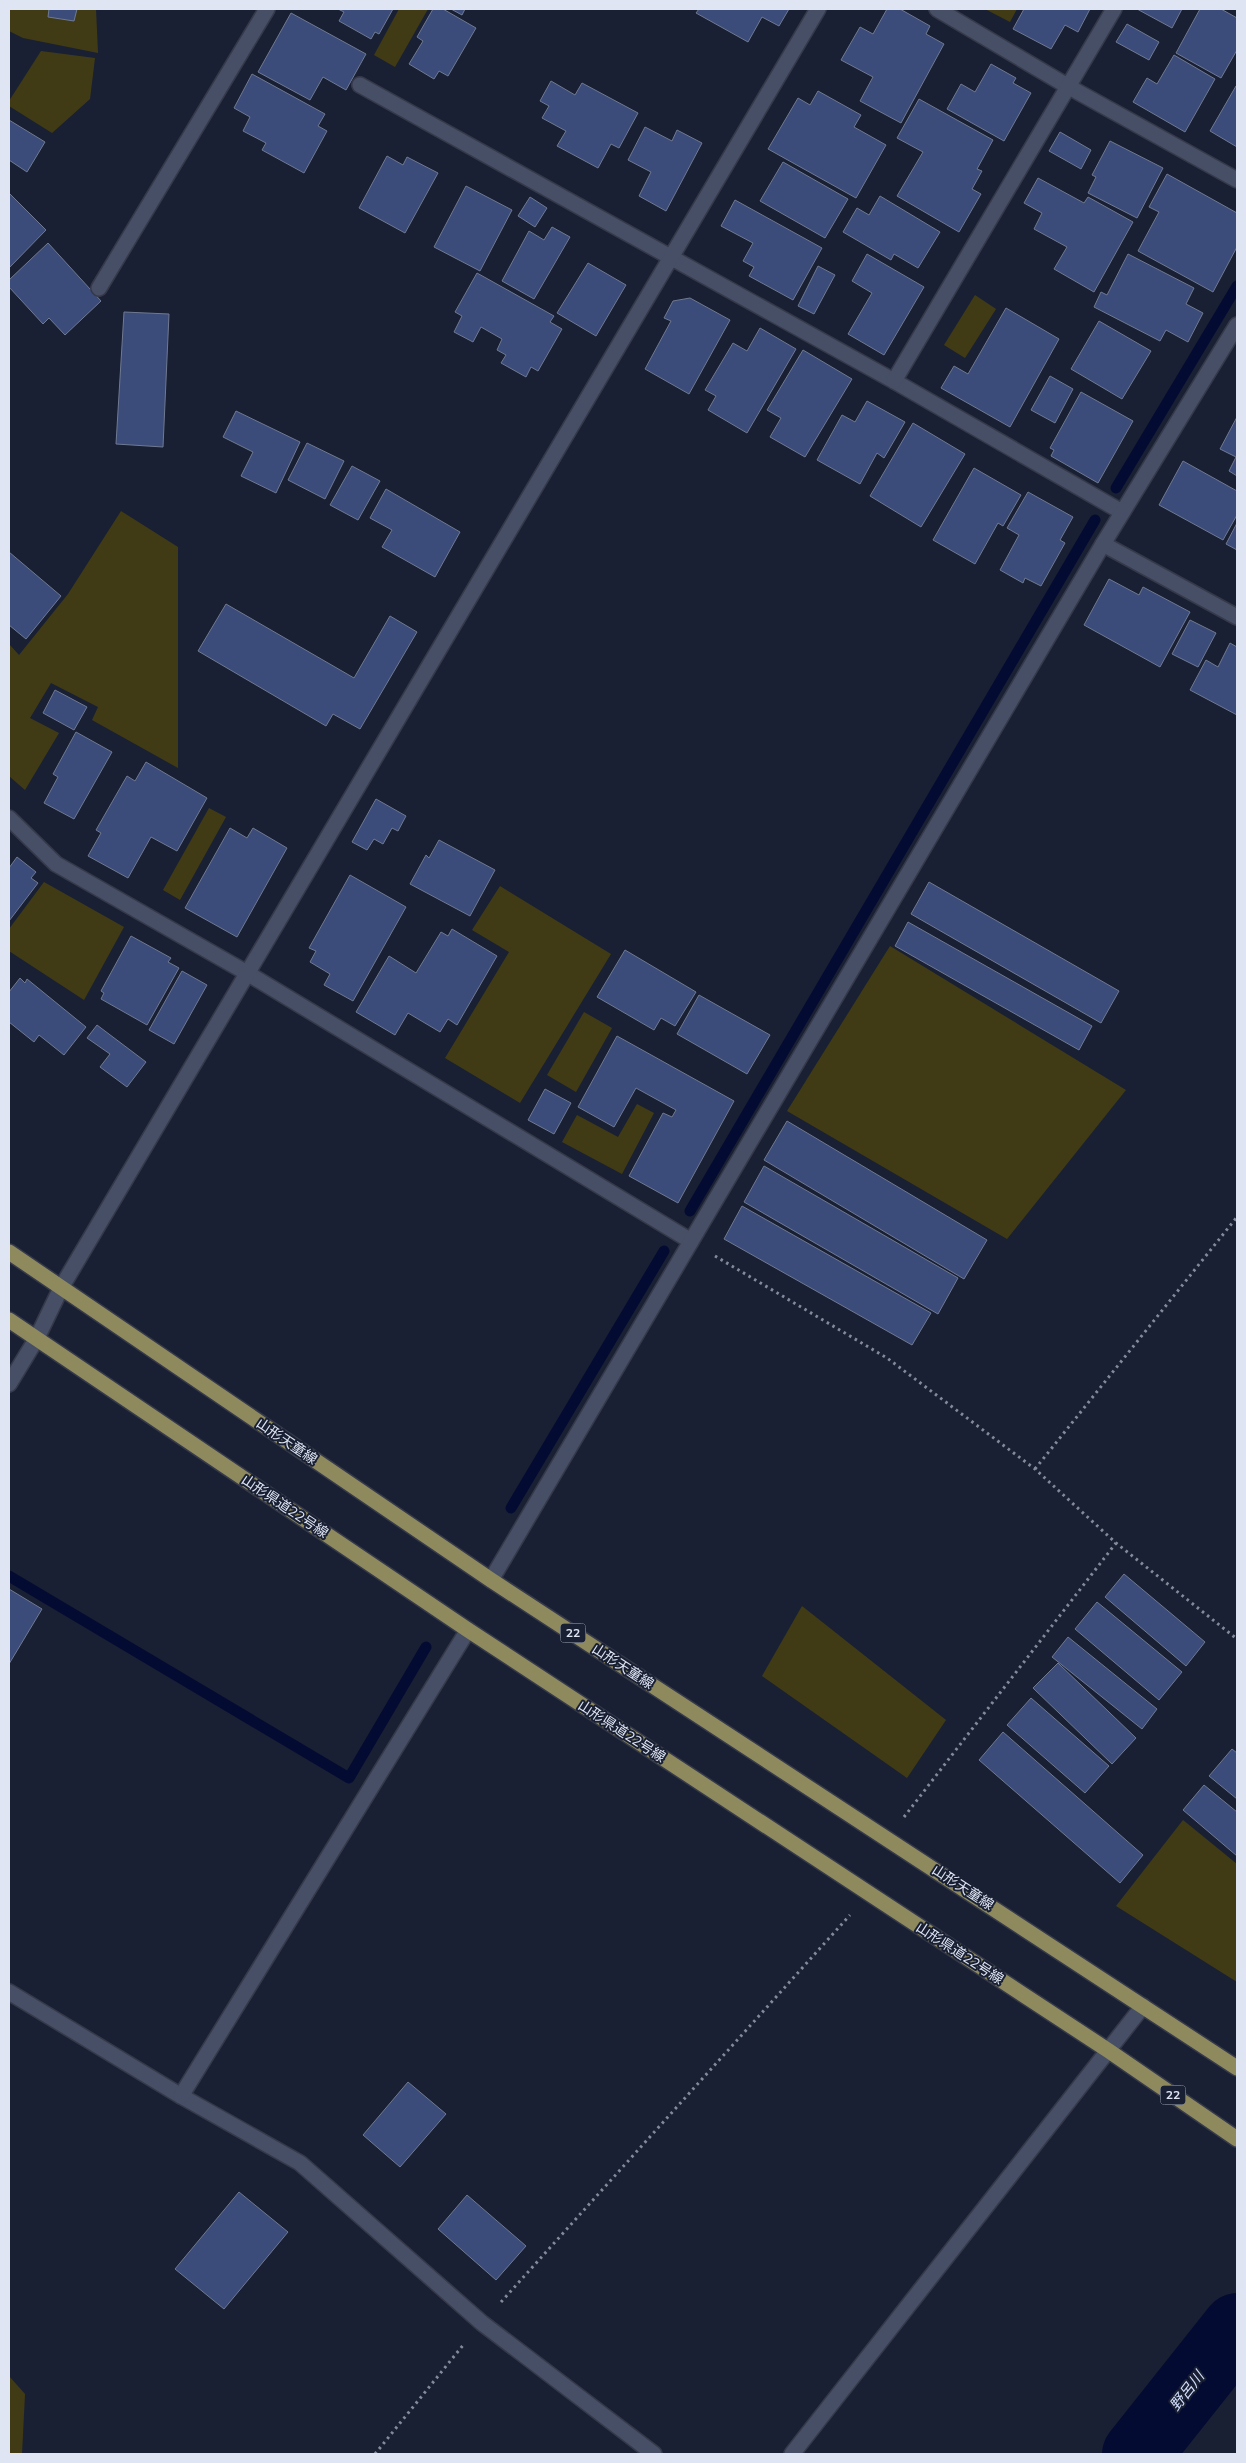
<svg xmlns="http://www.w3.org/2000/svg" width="1246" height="2463" font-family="Mulish,'Noto Sans JP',sans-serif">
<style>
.green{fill:#413b15}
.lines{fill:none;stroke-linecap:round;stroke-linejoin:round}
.stream{stroke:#040b33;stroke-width:11}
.river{stroke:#040b33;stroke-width:70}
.building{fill:#3c4c7a;stroke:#6f7991}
.minor-casing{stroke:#35394a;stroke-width:18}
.major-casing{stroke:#35394a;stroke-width:18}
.path{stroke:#848a9a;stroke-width:3;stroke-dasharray:2.5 4;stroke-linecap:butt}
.minor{stroke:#464f65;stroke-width:15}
.major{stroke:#8e8a5e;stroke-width:15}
.labels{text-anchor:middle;stroke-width:4;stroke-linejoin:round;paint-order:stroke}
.shield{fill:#192033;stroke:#a4aab9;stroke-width:1}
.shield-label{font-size:12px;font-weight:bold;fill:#dfe5f3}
.street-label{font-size:14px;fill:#dfe5f3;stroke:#192033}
.water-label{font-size:15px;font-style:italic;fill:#d0dcfb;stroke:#192033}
</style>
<rect width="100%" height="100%" fill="#192033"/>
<g class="green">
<path d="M9 9H96L98 53 23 38 9 31Z"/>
<path d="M399 9H428L395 67 374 55Z"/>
<path d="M985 9H1017L1010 22Z"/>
<path d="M41 51 95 58 90 99 52 133 9 106V101Z"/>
<path d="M975 295 996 309 965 358 944 345Z"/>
<path d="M121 511 178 547V768L92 720 98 707 51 683 30 718 59 733 25 790 9 776V644L19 655 68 594Z"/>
<path d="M209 808 226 817 180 900 163 890Z"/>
<path d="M44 882 124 927 84 1000 9 951V929Z"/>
<path d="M500 886 611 954 520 1103 445 1058 509 952 472 930Z"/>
<path d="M890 946 1126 1090 1007 1239 787 1111Z"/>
<path d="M584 1012 612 1028 576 1092 547 1075Z"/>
<path d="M637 1104 654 1113 622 1174 562 1142 577 1115 618 1137Z"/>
<path d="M802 1606 946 1720 907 1778 762 1676Z"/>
<path d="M1183 1820 1237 1864V1982L1116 1906Z"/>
<path d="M9 2376 25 2394 22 2454H9Z"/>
</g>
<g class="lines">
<g class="stream">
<path d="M1116 488 1237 286"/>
<path d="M690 1211 1095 520"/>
<path d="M511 1508 664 1251"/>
<path d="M9 1576 349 1778 426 1647"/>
</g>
<path class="river" d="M1137 2454 1237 2328"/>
</g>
<g class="building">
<path d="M49 9H77L74 21 48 17Z"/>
<path d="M338 9H393L379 34 375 32 371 39 339 21 344 12Z"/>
<path d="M433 9H443L476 28 448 76 439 71 434 79 409 64 423 41 417 37Z"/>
<path d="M451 9H465L462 15Z"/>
<path d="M699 9H789L779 26 762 17 748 42 696 13Z"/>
<path d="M887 9H900L930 26 926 34 944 44 901 123 860 101 873 77 841 60 860 27 873 34Z"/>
<path d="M1024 9H1090L1078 32 1065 25 1051 49 1013 29Z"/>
<path d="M1137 9H1182L1172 28Z"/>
<path d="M1200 9H1221L1237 18V50L1221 78 1176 53Z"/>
<path d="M291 13 366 54 346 90 323 77 310 100 258 72Z"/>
<path d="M1127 24 1159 42 1149 60 1116 42Z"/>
<path d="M1174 55 1215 79 1185 132 1133 102 1147 78 1157 84Z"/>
<path d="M991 64 1016 78 1013 83 1031 93 1004 141 947 109 961 84 975 92Z"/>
<path d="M252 74 325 114 318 126 327 131 304 173 262 150 266 143 243 131 250 117 234 108Z"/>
<path d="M551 81 575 95 582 83 638 113 619 148 611 144 598 168 557 146 566 131 542 118 549 106 540 101Z"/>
<path d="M1236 86 1237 87V147L1210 131Z"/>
<path d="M818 91 861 115 854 127 886 145 856 198 768 149 798 98 810 105Z"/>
<path d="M919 99 993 140 977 169 982 171 972 189 981 194 959 232 897 196 923 152 897 138Z"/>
<path d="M9 120 45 142 27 172 9 160Z"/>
<path d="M645 127 672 141 677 130 702 143 666 211 639 196 651 172 628 160Z"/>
<path d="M1060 132 1091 150 1081 169 1049 151Z"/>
<path d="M1110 141 1163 168 1137 218 1088 193 1096 177 1092 175Z"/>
<path d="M387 156 403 165 407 157 438 173 405 233 359 208Z"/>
<path d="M783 162 848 199 825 238 760 201Z"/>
<path d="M1167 174 1237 213V247L1213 292 1138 251 1159 212 1149 207Z"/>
<path d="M1038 178 1084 203 1088 197 1133 222 1094 292 1054 269 1067 247 1034 229 1042 213 1024 203Z"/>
<path d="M466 186 512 210 480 271 434 247Z"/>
<path d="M9 193 46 230 9 268Z"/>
<path d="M880 196 940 232 918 268 894 254 891 260 843 232 857 208 869 215Z"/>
<path d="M530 197 547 208 535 227 518 216Z"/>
<path d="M735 200 822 248 793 300 749 276 754 267 743 261 753 243 721 226Z"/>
<path d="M552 227 570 237 534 299 502 281 529 231 544 240Z"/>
<path d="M48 243 101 301 65 335 49 318 43 324 9 287V280Z"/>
<path d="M867 254 924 287 884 355 848 334 872 293 852 281Z"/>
<path d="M1128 254 1194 288 1186 304 1203 313 1188 342 1166 330 1160 341 1094 307 1101 292 1107 295Z"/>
<path d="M588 263 626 285 596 336 557 313Z"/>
<path d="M818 266 835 275 814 314 798 306Z"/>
<path d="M477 273 554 316 550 322 562 329 538 371 531 367 526 377 501 363 506 355 497 350 502 339 481 327 473 342 454 332 462 316 455 312Z"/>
<path d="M690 298 730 320 689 394 645 369 671 321 664 318 673 301Z"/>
<path d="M1006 308 1059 339 1010 427 941 388 954 366 968 374Z"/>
<path d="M124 312 169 314 163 447 116 444Z"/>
<path d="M1099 321 1151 351 1122 399 1071 369Z"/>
<path d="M760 328 796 349 747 433 708 410 716 396 705 390 733 343 747 351Z"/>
<path d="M803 350 852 379 805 457 770 437 781 418 767 410Z"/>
<path d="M1050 376 1073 389 1055 423 1031 410Z"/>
<path d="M1081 392 1133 421 1098 483 1051 456 1054 450 1050 448Z"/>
<path d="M867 401 905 422 884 458 877 453 860 484 817 460 842 415 855 422Z"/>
<path d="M236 411 300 442 276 493 241 476 253 452 223 437Z"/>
<path d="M1237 417V476L1229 471 1236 457 1220 449Z"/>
<path d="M913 423 965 454 921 527 870 496Z"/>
<path d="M307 443 344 461 325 499 288 480Z"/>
<path d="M1183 461 1237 491V515L1223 540 1159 505Z"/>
<path d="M352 466 380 481 358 520 330 505Z"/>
<path d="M974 468 1021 495 1003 526 998 523 975 564 933 540Z"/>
<path d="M386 489 460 532 435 577 382 547 392 530 370 518Z"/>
<path d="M1028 492 1073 517 1060 540 1065 543 1041 586 1025 578 1023 583 1000 570 1019 535 1007 528Z"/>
<path d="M1237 523V550L1226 544Z"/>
<path d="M9 552 61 596 26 639 9 625Z"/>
<path d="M1109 579 1139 595 1143 587 1190 612 1160 667 1084 625Z"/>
<path d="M226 604 354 678 390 616 417 632 360 729 333 714 326 726 198 651Z"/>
<path d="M1190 620 1216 633 1198 667 1172 654Z"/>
<path d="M1230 643 1237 647V715L1190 690 1206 660 1218 667Z"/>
<path d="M55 690 87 707 74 730 43 713Z"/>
<path d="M76 732 112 752 74 819 44 803 58 777 53 774Z"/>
<path d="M146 762 207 798 177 851 151 837 128 878 88 856 101 833 96 830 127 776 135 781Z"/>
<path d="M376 799 406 816 398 831 392 828 383 844 374 839 367 850 352 842Z"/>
<path d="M230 828 247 838 253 828 287 848 237 937 185 908Z"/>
<path d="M439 840 495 870 470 916 410 884 426 855 429 858Z"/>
<path d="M17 857 36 872 31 878 38 883 9 921V868Z"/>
<path d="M350 875 406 907 353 1001 324 985 330 974 310 962 316 951 309 948Z"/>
<path d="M929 882 1119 991 1101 1023 911 914Z"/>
<path d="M908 922 1092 1026 1079 1050 895 946Z"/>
<path d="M452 929 497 956 457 1025 448 1019 440 1032 408 1013 395 1035 356 1012 389 956 416 973 441 932 448 936Z"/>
<path d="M131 936 171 958 168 962 179 968 147 1025 101 999 104 993 101 991Z"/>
<path d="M625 950 696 992 675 1026 661 1018 654 1030 597 997Z"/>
<path d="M182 971 207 985 174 1044 149 1030Z"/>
<path d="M20 978 25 983 27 979 86 1027 64 1055 39 1035 34 1042 9 1022V992Z"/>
<path d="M699 995 770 1035 747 1074 677 1034Z"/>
<path d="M97 1025 146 1062 127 1087 100 1067 110 1054 87 1038Z"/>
<path d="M617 1036 734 1101 678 1203 629 1176 663 1113 672 1117 676 1110 636 1088 614 1127 578 1107Z"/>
<path d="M545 1089 571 1103 554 1134 528 1120Z"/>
<path d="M787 1121 987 1240 964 1279 764 1160Z"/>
<path d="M764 1166 958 1278 938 1314 744 1202Z"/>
<path d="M742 1206 931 1313 912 1345 724 1239Z"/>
<path d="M1124 1574 1205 1642 1186 1666 1105 1597Z"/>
<path d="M9 1589 42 1609 9 1664Z"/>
<path d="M1097 1602 1182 1672 1159 1700 1075 1629Z"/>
<path d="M1068 1637 1157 1709 1142 1729 1052 1657Z"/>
<path d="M1058 1663 1136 1738 1112 1764 1033 1688Z"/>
<path d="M1031 1698 1109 1766 1085 1793 1007 1725Z"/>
<path d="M1003 1732 1143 1855 1120 1883 979 1760Z"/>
<path d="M1232 1749 1237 1753V1799L1209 1776Z"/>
<path d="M1204 1785 1237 1812V1856L1183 1810Z"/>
<path d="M408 2082 446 2114 400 2167 363 2135Z"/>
<path d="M239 2192 288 2232 224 2309 175 2269Z"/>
<path d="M467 2195 526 2246 496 2280 438 2229Z"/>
</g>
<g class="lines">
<defs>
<g id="minor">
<path d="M937 9 1069 87 1237 180"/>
<path d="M360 85 894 381 1122 512"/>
<path d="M99 288 267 9"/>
<path d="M894 381 1114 9"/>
<path d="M1103 544 1237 617"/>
<path d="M9 818 56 864 247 973 691 1241"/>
<path d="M9 1384 37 1338 61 1288 818 9"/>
<path d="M491 1580 1103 544 1237 325"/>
<path d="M9 1992 181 2096 300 2163 482 2323 654 2454"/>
<path d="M181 2096 468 1630"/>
<path d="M792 2454 1143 2006"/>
</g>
<g id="major">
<path d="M9 1252 491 1580 1237 2068"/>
<path d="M9 1320 468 1630 1109 2051 1237 2139"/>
</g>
</defs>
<use href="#minor" class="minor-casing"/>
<use href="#major" class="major-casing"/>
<g class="path">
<path d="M715 1256 887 1358 1035 1469 1116 1543 1237 1639"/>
<path d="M1035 1469 1237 1217"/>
<path d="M904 1817 1116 1543"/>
<path d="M501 2302 850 1915"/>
<path d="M375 2454 464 2344"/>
</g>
<use href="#minor" class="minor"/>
<use href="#major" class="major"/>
</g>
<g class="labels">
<g class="shield">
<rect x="560.5" y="1623.5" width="25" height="19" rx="4"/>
<rect x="1160.5" y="2085.5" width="25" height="19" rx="4"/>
</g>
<g class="shield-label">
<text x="573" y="1637">22</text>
<text x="1173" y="2099">22</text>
</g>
<g class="street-label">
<text transform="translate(287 1441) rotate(34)" y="5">山形天童線</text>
<text transform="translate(285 1506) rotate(34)" y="5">山形県道22号線</text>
<text transform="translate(623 1666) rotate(33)" y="5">山形天童線</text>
<text transform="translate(622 1731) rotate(33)" y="5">山形県道22号線</text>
<text transform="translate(963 1887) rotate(33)" y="5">山形天童線</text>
<text transform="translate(960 1953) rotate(33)" y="5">山形県道22号線</text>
</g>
<g class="water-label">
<text transform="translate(1187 2391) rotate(-52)" y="5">野呂川</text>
</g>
</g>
<rect width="1246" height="2463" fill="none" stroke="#dfe5f3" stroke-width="20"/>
</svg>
